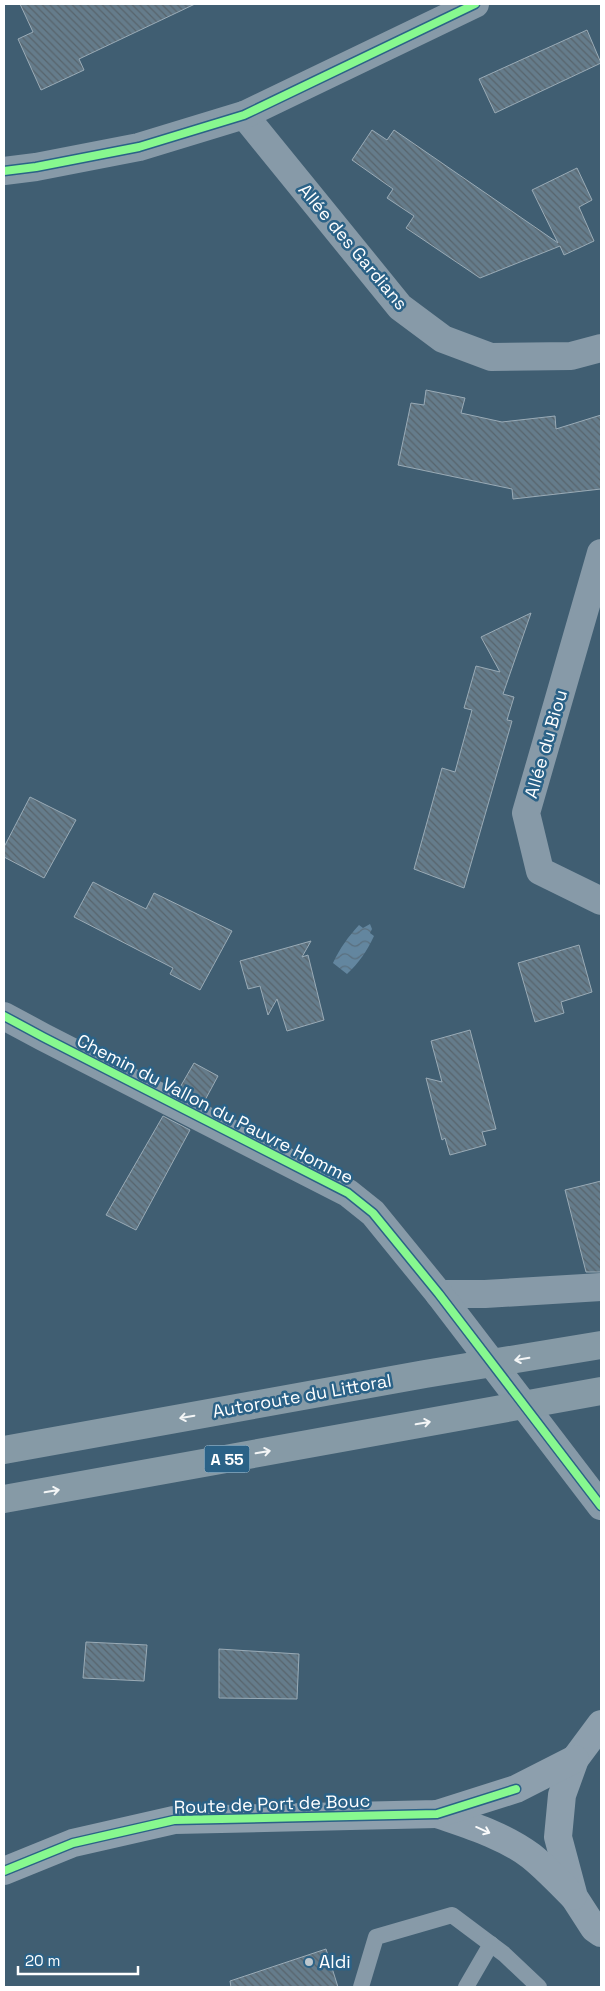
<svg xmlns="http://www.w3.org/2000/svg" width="605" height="1991" font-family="'Space Grotesk',sans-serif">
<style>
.water{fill:url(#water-waves)}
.building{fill:url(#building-back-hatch);stroke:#9aabb6}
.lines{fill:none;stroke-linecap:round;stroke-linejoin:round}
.service{stroke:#879aa8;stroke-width:16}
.minor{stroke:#879aa8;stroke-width:28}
.tertiary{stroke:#879aa8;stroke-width:28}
.secondary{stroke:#8d9fad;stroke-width:28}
.motorway{stroke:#869aa6;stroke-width:28}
.cycleway-casing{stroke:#2b6287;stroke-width:11}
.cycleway{stroke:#87f88f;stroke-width:8}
.oneway{stroke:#f3f5f6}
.oneway2{stroke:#f9fafb}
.poi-dot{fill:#bcc7ce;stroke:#2b6287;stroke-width:2}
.labels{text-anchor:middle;stroke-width:5;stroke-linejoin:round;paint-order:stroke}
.shield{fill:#2b6287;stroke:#bfd0db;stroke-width:1}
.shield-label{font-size:16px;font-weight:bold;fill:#fff}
.street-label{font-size:18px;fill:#fff;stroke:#2b6287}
.poi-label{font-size:18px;fill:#fff;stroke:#2b6287;text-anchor:start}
</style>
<defs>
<pattern id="water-waves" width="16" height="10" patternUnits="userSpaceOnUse" patternTransform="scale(1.25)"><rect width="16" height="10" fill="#63869f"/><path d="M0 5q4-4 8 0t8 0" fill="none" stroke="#5a6f7e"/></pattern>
<pattern id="building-back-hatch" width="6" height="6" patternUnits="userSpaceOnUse" patternTransform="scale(1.25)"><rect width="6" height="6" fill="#657c8b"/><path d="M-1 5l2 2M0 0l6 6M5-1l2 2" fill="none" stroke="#58646c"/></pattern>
</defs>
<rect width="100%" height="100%" fill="#405e72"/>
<path class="water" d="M370 924 372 929 370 933 374 936C367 951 359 963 347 974L333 963C340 948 348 937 359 925L363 928Z"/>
<g class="building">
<path d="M20 4H195L79 59 84 70 41 90 18 39 33 32Z"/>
<path d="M587 30 601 63 495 113 479 79Z"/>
<path d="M372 130 387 140 394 130 558 243 532 190 577 168 592 200 579 207 594 241 564 255 560 246 480 278 406 228 414 216 387 198 393 189 352 160Z"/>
<path d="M426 390 465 398 461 413 502 422 555 416 556 429 601 415V489L513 499 512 489 398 465 411 403 424 405Z"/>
<path d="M531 613 503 694 514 697 507 720 512 721 464 888 414 869 442 768 455 772 472 710 464 708 476 666 500 672 481 637Z"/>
<path d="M30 797 76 820 44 878 4 857V847Z"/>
<path d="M93 882 146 909 154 893 232 931 200 990 170 974 173 968 74 917Z"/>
<path d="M311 941 302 957 308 955 324 1020 287 1031 277 999 268 1015 260 986 248 989 240 961Z"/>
<path d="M579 945 592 992 561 1002 564 1013 535 1022 518 963Z"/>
<path d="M470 1030 496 1129 482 1132 486 1145 450 1155 445 1138 442 1140 426 1078 442 1082 431 1041Z"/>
<path d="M194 1063 218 1076 204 1102 179 1089Z"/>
<path d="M163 1116 190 1130 136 1230 106 1215Z"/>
<path d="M601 1181V1272H586L565 1190Z"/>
<path d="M86 1642 147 1645 144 1681 83 1678Z"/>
<path d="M219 1649 299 1654 297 1699 219 1698Z"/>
<path d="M326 1949 338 1987H231L230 1981Z"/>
</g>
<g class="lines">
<g class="service">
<path d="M361 1987 376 1937 452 1915 504 1954 539 1987"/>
<path d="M466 1987 491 1944"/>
</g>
<g class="minor">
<path d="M244 115 400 307 443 339 491 357 571 356 601 348"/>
<path d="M601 553 526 813 540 871 601 901"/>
<path d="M439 1294H485L601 1287"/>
</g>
<g class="tertiary">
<path d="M4 171 36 167 139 147 244 115 475 4"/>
<path d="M4 1016 43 1037 348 1193 373 1213 439 1294 601 1506"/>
</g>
<g class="secondary">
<path d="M601 1724 575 1759 562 1795 558 1837 574 1897 594 1928 601 1933"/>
<path d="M437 1814C469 1825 503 1835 531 1856 546 1868 560 1883 573 1896"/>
<path d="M4 1871 73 1843 174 1820 437 1814 516 1789 575 1759"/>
</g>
<g class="motorway">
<path d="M4 1450 425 1374 601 1345"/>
<path d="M4 1499 601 1391"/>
</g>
<defs>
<g id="cycleway">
<path d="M4 171 36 167 139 147 244 115 475 4"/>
<path d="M4 1016 43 1037 348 1193 373 1213 439 1294 601 1506"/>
<path d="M4 1871 73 1843 174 1820 437 1814 516 1789"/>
</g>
</defs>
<use href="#cycleway" class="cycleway-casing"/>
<use href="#cycleway" class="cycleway"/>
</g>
<defs><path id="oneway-shaft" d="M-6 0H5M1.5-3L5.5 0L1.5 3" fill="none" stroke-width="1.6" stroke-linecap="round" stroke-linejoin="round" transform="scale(1.25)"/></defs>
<g class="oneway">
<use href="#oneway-shaft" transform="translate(522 1359) rotate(171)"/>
<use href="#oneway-shaft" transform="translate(187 1417) rotate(170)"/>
<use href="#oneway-shaft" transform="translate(423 1423) rotate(-10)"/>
<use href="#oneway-shaft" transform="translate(263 1452) rotate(-10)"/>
<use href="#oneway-shaft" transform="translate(52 1491) rotate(-10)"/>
</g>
<use class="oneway2" href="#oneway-shaft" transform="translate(483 1830) rotate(24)"/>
<circle class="poi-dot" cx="309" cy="1962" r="5"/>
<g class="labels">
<rect class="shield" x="204.5" y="1445.5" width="45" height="27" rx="4"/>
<g class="shield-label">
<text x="227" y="1465">A 55</text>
</g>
<g class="street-label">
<text transform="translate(353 247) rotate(50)" y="6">Allée des Gardians</text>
<text transform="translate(546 744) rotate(-74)" y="6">Allée du Biou</text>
<text transform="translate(215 1109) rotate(27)" y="6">Chemin du Vallon du Pauvre Homme</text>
<text transform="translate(302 1396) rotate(-10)" y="6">Autoroute du Littoral</text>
<text transform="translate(272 1804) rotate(-2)" y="6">Route de Port de Bouc</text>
</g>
<g class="poi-label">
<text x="319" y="1968">Aldi</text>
</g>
</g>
<rect width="605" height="1991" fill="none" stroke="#ffffff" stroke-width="10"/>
<path d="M18 1966v8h120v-8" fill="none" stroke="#ffffff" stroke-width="2.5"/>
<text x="25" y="1966" font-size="15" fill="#ffffff" stroke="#2b6287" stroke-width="4" paint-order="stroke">20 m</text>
</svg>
